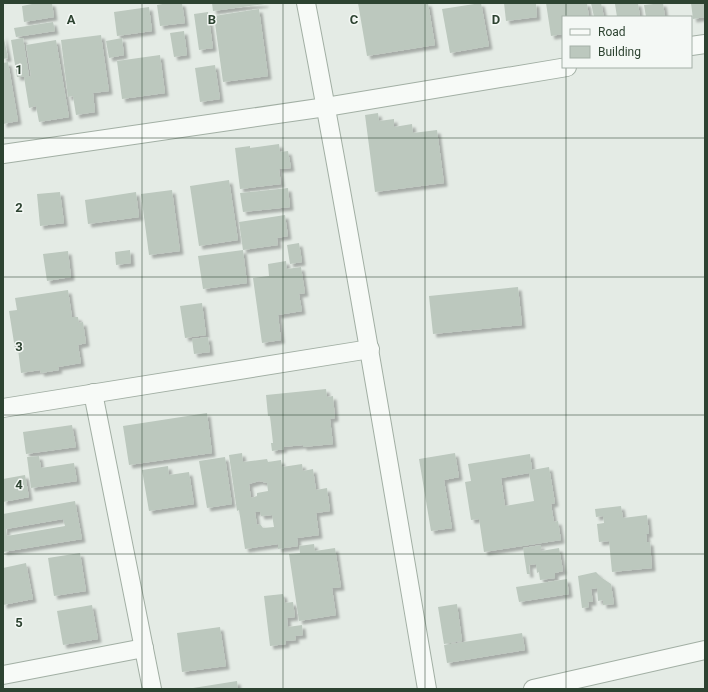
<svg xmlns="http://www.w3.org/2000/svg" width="708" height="692" font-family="Roboto,sans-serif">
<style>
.building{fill:#bcc8be;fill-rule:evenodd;filter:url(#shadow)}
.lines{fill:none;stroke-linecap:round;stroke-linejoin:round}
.minor-casing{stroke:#a2afa4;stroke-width:20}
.minor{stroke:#f7faf7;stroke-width:18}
.grid{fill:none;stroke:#2d4331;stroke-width:1;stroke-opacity:0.55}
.grid-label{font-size:13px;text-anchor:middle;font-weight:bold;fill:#2d4331;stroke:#f4f8f5;stroke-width:3;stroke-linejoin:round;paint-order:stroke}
</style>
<defs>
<filter id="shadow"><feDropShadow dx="3.5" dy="3.5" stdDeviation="1" flood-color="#0004"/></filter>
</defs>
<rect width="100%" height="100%" fill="#e4ebe5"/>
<g class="building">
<path d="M37 3H52L54 17 24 22 22 6Z"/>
<path d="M168 3H182L185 23 160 26 157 5Z"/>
<path d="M212 3H265V4L213 11Z"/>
<path d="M358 3H428L435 45 367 56Z"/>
<path d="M481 3 489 46 450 53 442 9Z"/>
<path d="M504 3H536L537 17 506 21Z"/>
<path d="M546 3H587L589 17H563V34L551 36Z"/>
<path d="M591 3H601L604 17H594Z"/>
<path d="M623 3H638L640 17H617L615 4Z"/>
<path d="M663 3 665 17H646L644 5Z"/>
<path d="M691 3H705V17L693 19Z"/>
<path d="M149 7 152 31 117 36 114 12Z"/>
<path d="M259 9 268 76 223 82 214 16Z"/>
<path d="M208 12 213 48 199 50 194 14Z"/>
<path d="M53 22 55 31 16 37 14 28Z"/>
<path d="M184 31 187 55 174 57 170 33Z"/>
<path d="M3 34 8 58 3 59Z"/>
<path d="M101 35 109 91 93 93 95 112 76 115 73 96 68 97 61 40Z"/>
<path d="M23 38 29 76 17 77 11 40Z"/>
<path d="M122 38 124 55 109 58 106 41Z"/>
<path d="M56 40 69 117 39 122 36 106 29 108 24 77 31 76 26 45Z"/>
<path d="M160 55 165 93 122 99 117 61Z"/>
<path d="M8 62 18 121 3 124V63Z"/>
<path d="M215 65 220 99 200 102 195 68Z"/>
<path d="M378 113 379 121 394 119V127L412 124 413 133 437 130 444 183 375 192 365 115Z"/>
<path d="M279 144 280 152 288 151 291 168 279 169 281 184 240 189 235 148 250 146V148Z"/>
<path d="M229 180 238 240 199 246 190 186Z"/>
<path d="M288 188 290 207 243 212 240 193Z"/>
<path d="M172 190 180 251 149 255 141 194Z"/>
<path d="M60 192 64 223 40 226 37 194Z"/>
<path d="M136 192 139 217 88 224 85 200Z"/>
<path d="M285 215 288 236 277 238 278 245 243 250 239 222Z"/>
<path d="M299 243 302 262 290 264 287 245Z"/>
<path d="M130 250 131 263 116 265 115 252Z"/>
<path d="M243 250 247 283 203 289 198 256Z"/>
<path d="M68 251 71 277 47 281 43 254Z"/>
<path d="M286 261 287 269 301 267 305 293 299 294 302 311 278 315 281 340 262 343 253 278 269 276 268 264Z"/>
<path d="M518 287 522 325 433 334 429 296Z"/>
<path d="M68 290 72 317H78L79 323 83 322 86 343 78 345 81 363 58 367 59 370 41 373 40 370 21 373 18 349H15L9 311 17 310 15 298Z"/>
<path d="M202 303 206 335 185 338 180 306Z"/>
<path d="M208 337 210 352 194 354 192 339Z"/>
<path d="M326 389 327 397 333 396 335 418 330 419 333 444 303 447V445L283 447 284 449 272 451 271 443H273L270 416H268L266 395Z"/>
<path d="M207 413 212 453 129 465 123 426Z"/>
<path d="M72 425 76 447 26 454 23 432Z"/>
<path d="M242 453 243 462 267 459 268 462 281 460 282 467 302 464 303 471 313 469 316 490 327 488 330 511 316 513 319 535 297 538 298 546 278 549V544L245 549 239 510 237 511 229 455ZM259 481 267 483 268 491 257 493V496L251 498 249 484ZM255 512H260L261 516 272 515 274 527 263 528 260 524 257 525Z"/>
<path d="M455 453 459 477 444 480 452 528 431 531 419 459Z"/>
<path d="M530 454 532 470 549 467 555 503 551 504 554 522 558 521 561 540 484 552 479 519 471 520 465 482 471 481 468 464ZM529 473 534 501 505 506 501 478Z"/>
<path d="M39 456 41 468 74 463 77 481 31 488 27 457Z"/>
<path d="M225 457 232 504 207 508 199 461Z"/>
<path d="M168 466 169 475 189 472 194 504 149 511 142 470Z"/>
<path d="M25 475 29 497 3 502V479Z"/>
<path d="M75 501 82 539 3 552V514ZM63 519 65 526 7 536 6 529Z"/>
<path d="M621 506 623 518 647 515 649 534H646L647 542H650L652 568 612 572 609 541 599 542 597 524 604 523 603 516 596 517 595 509Z"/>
<path d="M314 544 315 551 335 548 341 587 332 588 336 615 299 621 289 554 300 553 299 546Z"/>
<path d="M541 545V551L559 548 563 571 555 573V578L540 580 539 572 537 573 536 564 529 565 530 574H527L523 548Z"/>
<path d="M80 553 86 591 54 596 48 558Z"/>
<path d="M26 563 33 599 3 605V568Z"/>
<path d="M596 572 602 578 611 584 614 604 603 605V600L598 601 597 588 591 589 593 602H588L589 607 582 608 578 576Z"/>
<path d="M567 579 569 594 519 602 516 587Z"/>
<path d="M283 594 285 603 293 602 295 617 287 618 288 627 302 625 303 635 295 636 296 640 286 641V644L270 646 264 596Z"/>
<path d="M457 604 462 641 444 644 438 607Z"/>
<path d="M92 605 98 639 63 645 57 611Z"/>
<path d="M220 627 226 666 182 672 177 633Z"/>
<path d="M522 633 525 650 447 663 444 645Z"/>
<path d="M237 681 238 689H193V688Z"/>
</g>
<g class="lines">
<defs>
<g id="minor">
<path d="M306 3C350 231 388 460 427 689"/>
<path d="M691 46 705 44"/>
<path d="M3 154 326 107 567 67"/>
<path d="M93 393 152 689"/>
<path d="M3 408 370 349"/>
<path d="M3 675 144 648"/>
<path d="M533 689 705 650"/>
</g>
</defs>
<use href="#minor" class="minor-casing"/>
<use href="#minor" class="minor"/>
</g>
<path class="grid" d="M142 3V689M283 3V689M425 3V689M566 3V17M566 67V689M3 138H705M3 277H705M3 415H705M3 554H705"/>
<g class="grid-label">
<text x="71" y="24">A</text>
<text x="212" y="24">B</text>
<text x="354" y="24">C</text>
<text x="496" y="24">D</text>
<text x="19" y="74">1</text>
<text x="19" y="212">2</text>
<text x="19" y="351">3</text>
<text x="19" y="489">4</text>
<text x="19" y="627">5</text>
</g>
<rect width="708" height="692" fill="none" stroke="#2d4331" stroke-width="8"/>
<rect x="562" y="16" width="130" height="52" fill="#f4f8f5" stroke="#a4b0a7"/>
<rect x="570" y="29" width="20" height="6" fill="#f7faf7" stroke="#a4b0a7"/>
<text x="598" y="36" font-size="12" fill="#2d4331">Road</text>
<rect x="570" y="46" width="20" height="12" fill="#bcc8be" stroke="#a4b0a7"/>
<text x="598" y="56" font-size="12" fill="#2d4331">Building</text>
</svg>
